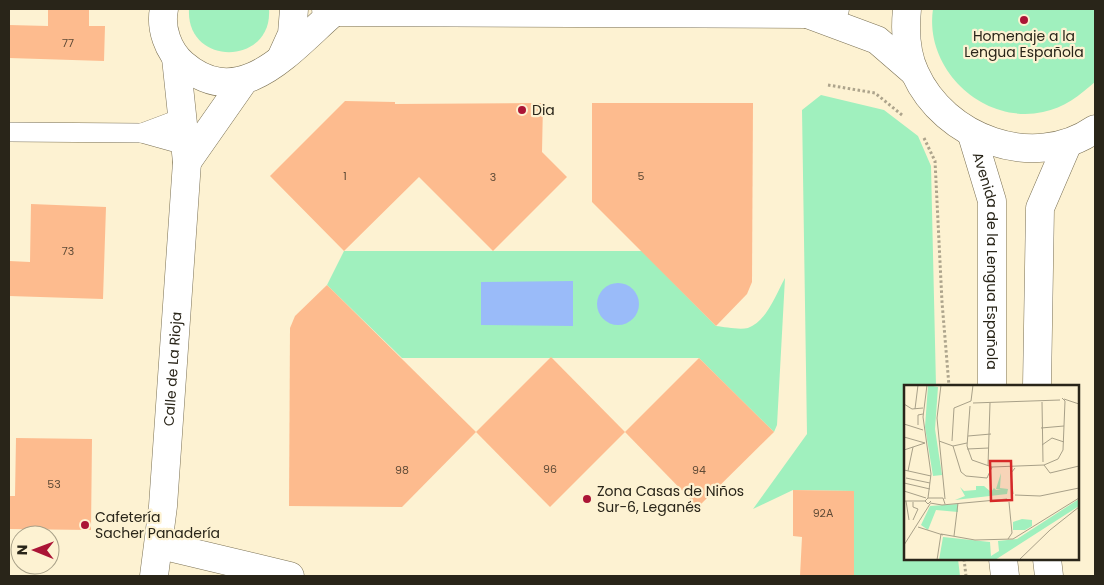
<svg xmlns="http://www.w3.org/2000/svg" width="1104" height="585" font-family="Poppins,sans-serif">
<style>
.green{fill:#a0f0be}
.water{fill:#9abbf9}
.building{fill:#fdbb8e}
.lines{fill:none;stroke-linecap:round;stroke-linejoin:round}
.lane-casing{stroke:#7b7154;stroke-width:20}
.street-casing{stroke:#7b7154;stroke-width:29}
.highway-casing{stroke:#7b7154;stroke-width:29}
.path{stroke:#ada48c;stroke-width:3;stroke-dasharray:2.5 2.5;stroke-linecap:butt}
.lane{stroke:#fff;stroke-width:19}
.street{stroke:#fff;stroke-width:28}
.highway{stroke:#fff;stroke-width:28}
.poi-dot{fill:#ab1536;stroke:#fdf2d2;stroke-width:2}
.labels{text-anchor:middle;stroke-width:4.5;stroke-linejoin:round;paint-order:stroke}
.number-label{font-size:11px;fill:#5e4a36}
.poi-label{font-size:14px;fill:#292519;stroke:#fdf2d2;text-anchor:start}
.street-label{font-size:14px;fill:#292519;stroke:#fdf2d2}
.inset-road{fill:none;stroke:#a8a088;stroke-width:1}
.view{fill:#d62828;fill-opacity:0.15;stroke:#d62828;stroke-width:2.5}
.inset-edge{fill:none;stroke:#292519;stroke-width:2.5}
</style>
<rect width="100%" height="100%" fill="#fdf2d2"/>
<g class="green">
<path d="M189 9H269C273 66 186 67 189 9Z"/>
<path d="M933 9H1095V82C1080 95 1064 108 1043 112 983 125 924 69 933 9Z"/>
<path d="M821 95 884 110 918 136 931 166 936 386H905V559H958L960 576H854V491L793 490 753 509 807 434 802 110Z"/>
<path d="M344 251H642L716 326C725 327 739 330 748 328 767 321 776 294 785 278L777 425 774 432 699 358H402L327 285Z"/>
</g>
<g class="water">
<path d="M573 281V326L481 325V282Z"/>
<circle cx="618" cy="304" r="21"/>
</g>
<g class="building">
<path d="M48 9H89V26H105L104 61 9 58V25L48 26Z"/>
<path d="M345 101 395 102V104L543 103 542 152 567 177 493 251 419 177 344 251 270 176Z"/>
<path d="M592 103H753L752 282 747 294 716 326 592 202Z"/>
<path d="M31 204 106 207 103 299 9 296V261L30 262Z"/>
<path d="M327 285 476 432 402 507 289 506 290 328 295 316Z"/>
<path d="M551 357 625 432 550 507 476 432Z"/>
<path d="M699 358 774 432 698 507 625 432Z"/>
<path d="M16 438 92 439 91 530 9 529V496H15Z"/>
<path d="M793 490 854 491V576H800L802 537 793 536Z"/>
</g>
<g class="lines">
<defs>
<g id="lane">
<path d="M9 132 142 133 185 145"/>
<path d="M142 133 182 118"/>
</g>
<g id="street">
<path d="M164 9C160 28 168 51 183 64 241 114 291 49 334 12"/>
<path d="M326 9 334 12 807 14 835 9"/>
<path d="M807 14 877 40 914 72"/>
<path d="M282 56 292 34 294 9"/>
<path d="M187 162 243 82"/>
<path d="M160 545 290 576"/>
<path id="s1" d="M154 576 163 506 187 162 176 58"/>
</g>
<g id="highway">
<path d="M907 9C905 29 906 54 915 73 944 138 1033 172 1095 129"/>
<path id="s2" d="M972 135 992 201V386"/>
<path d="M1037 386 1040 208 1068 143"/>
<path d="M1003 559 1005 576"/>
<path d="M1047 559 1049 576"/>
</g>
</defs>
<use href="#lane" class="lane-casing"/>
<use href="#street" class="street-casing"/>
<use href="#highway" class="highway-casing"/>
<g class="path">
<path d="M828 85 875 93 902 115"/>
<path d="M924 138 935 161 942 302 949 386"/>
<path d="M964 559 966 576"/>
</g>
<use href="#lane" class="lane"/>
<use href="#street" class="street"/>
<use href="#highway" class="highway"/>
</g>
<g class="poi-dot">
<circle cx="1024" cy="20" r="5"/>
<circle cx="522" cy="110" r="5"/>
<circle cx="587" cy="499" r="5"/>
<circle cx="85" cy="525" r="5"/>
</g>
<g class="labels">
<g class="number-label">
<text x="68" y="47">77</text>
<text x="345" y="180">1</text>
<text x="641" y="180">5</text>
<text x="493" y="181">3</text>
<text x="68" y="255">73</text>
<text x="550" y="473">96</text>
<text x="402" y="474">98</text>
<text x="699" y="474">94</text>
<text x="54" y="488">53</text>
<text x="823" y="517">92A</text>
</g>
<g class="poi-label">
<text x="1024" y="41" text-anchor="middle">Homenaje a la<tspan x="1024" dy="16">Lengua Española</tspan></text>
<text x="532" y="115">Dia</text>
<text x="597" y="496">Zona Casas de Niños<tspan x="597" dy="16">Sur-6, Leganés</tspan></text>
<text x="95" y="522">Cafetería<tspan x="95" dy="16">Sacher Panadería</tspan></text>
</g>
<g class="street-label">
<text dy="5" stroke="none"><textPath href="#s2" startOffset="128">Avenida de la Lengua Española</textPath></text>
<text dy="5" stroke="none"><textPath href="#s1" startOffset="208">Calle de La Rioja</textPath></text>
</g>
</g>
<g transform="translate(904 385)">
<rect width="175" height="175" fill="#fdf2d2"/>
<path d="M24 0 34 2 31 44 38 90 29 91 21 42ZM97 88 96 103 104 104 103 109 51 115 61 111 56 102 60 106 72 105V101H80L87 107 90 103 92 105H97L92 104ZM175 114V121L91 175H35L39 152 86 157 87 171 95 166 94 156 113 154ZM54 119V127L32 125 24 145 17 140 26 121ZM118 134 128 135V141L121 145H109V137Z" fill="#a0f0be"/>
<path class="inset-road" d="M23 0 19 32 27 89 24 113M37 0 33 33 41 114M160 14 175 19M67 16 69 0M138 17 139 77M69 18 156 15M0 19 8 24 19 23M66 21 63 61 68 75 88 82 140 80 154 74 159 65 161 16 158 13M11 24 14 0M0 39 19 45M14 40V30L19 29M137 43 160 41M64 51 87 49M0 52 21 58M35 56 49 61 63 58M48 56 50 23 67 16M138 60 148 53 160 57M49 61 57 87 62 91 83 93 88 82M63 64 85 63M0 65 21 58M140 80 146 88 175 81M84 81 86 18M0 85 27 91M4 86 9 62M2 93 26 98M0 98 26 104M0 106 22 113M109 109 107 88 111 83M111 110 136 111 175 103M0 116H21M2 116 5 135M27 116 24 119 21 116 24 113H39L41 119M26 118 38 120 103 114M9 135 14 124 9 122V117M14 142 39 150M37 149 71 155 109 154 175 113M50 151 54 118M104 154 108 148 105 117M0 160 26 119M33 175 37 149M115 175 146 145 175 122"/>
<path class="view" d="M86 76H107L108 115 87 116Z"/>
<rect width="175" height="175" class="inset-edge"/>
</g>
<rect width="1104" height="585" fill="none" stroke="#292519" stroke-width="20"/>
<g transform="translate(35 550) rotate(271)"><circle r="24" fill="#fdf2d2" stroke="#a8a088"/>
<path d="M0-4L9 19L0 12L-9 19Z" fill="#ab1536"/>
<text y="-8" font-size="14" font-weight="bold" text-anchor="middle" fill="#292519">N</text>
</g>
</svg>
